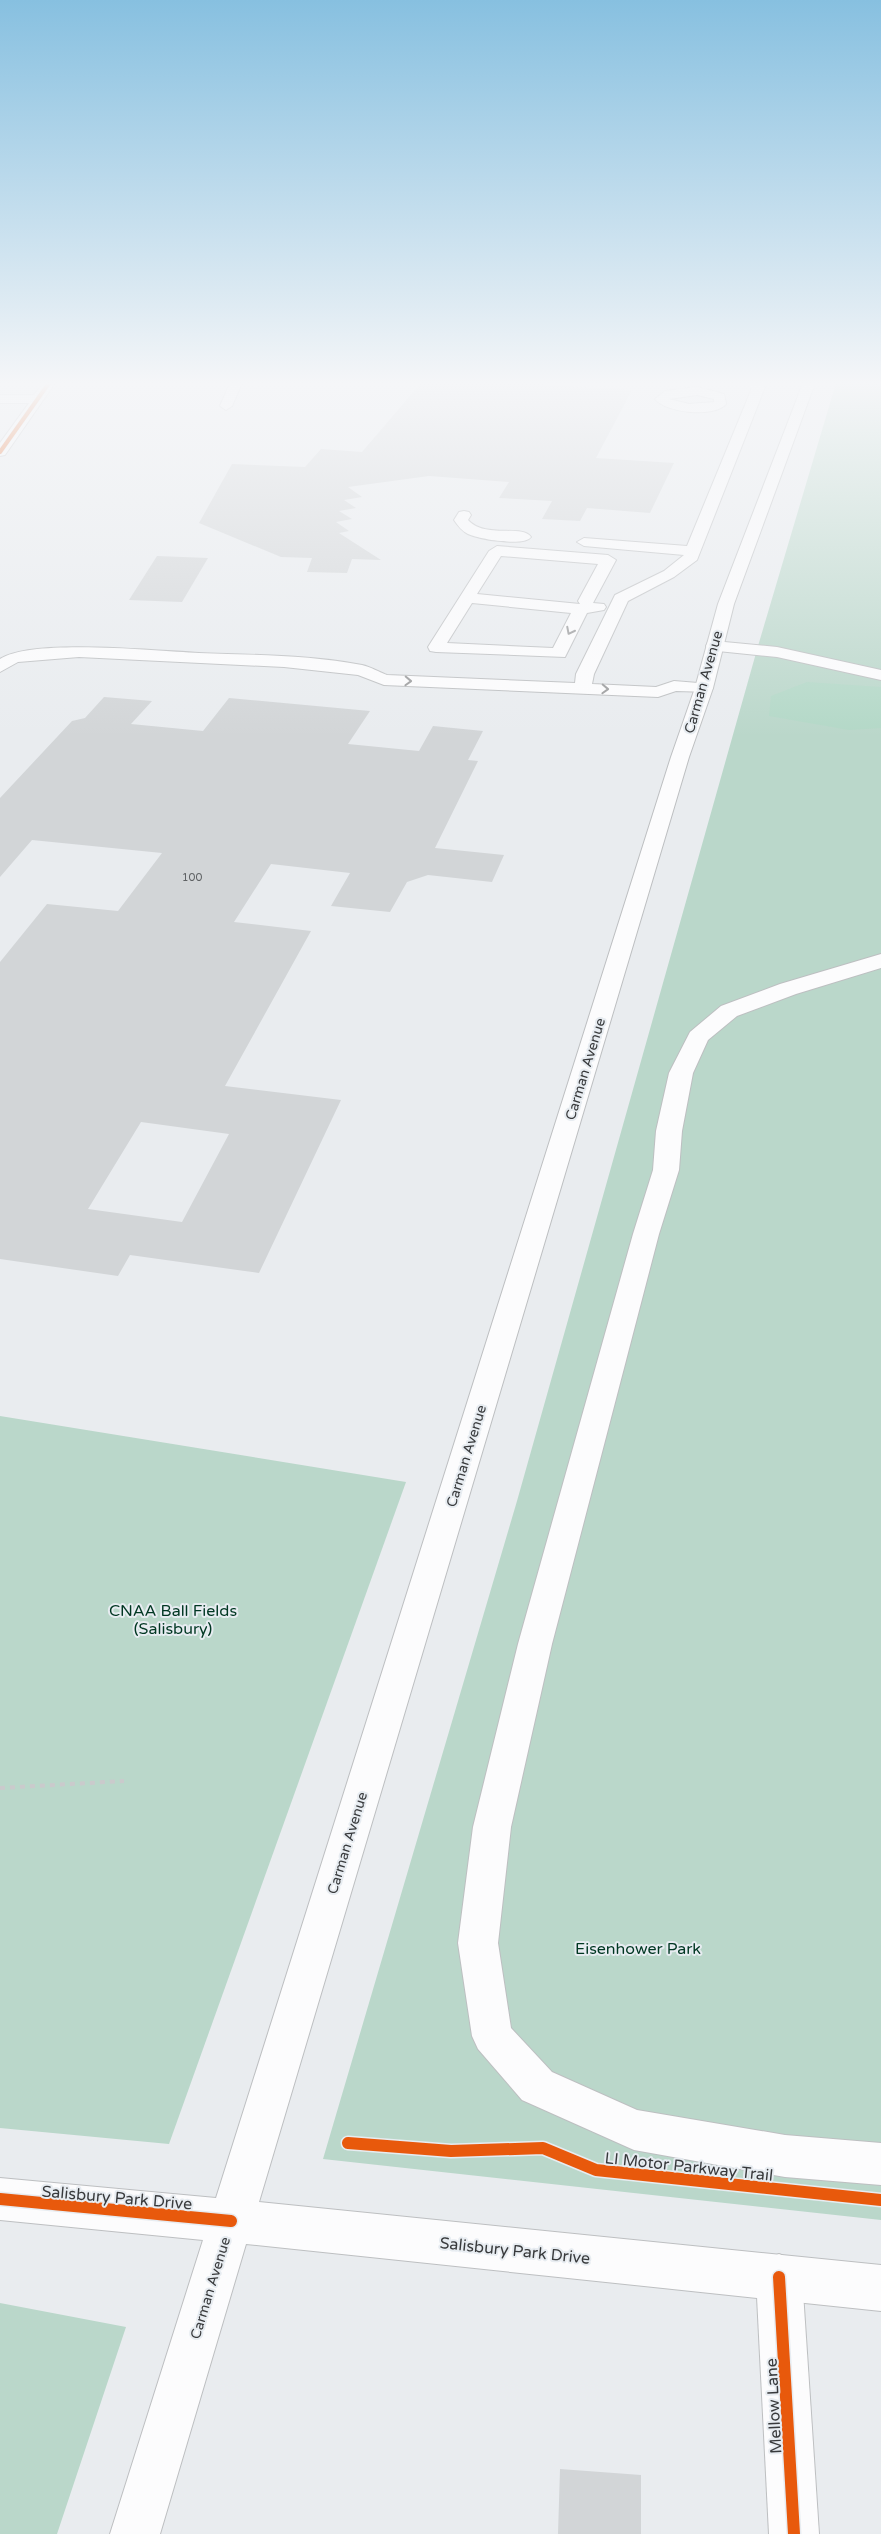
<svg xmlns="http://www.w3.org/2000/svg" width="881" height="2534" font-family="'Varela Round',sans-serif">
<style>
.green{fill:#bad7ca}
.forest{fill:#b3d8c7}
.building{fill:#d2d5d7;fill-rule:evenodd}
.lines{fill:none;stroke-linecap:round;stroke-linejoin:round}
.minor-casing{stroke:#bdbfc1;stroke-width:2}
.major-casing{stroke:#bdbfc1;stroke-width:2}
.path{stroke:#cacacc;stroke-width:4;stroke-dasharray:5 5;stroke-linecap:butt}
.minor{fill:#fcfcfd;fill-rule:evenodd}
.major{fill:#fcfcfd;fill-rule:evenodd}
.cycleway-far1-casing{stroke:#e7ecf1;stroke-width:5}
.cycleway-casing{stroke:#e7ecf1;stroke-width:15}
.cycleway-far1{stroke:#e8590c;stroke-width:4}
.cycleway{stroke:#e8590c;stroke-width:12}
.oneway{stroke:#9a9b9c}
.labels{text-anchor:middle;stroke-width:4;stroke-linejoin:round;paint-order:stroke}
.number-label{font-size:11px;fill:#5f6264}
.street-label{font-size:14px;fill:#383a3c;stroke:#e7ecf1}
.near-park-label{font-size:16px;fill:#003722;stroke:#e7ecf1}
.near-street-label{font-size:16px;fill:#383a3c;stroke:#e7ecf1}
</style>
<rect width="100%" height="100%" fill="#e9ecef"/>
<g class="green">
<path d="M836 383H881V2220L323 2159 517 1501 758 646Z"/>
<path d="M0 1416 406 1482 169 2144 0 2128Z"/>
<path d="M0 2303 126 2327 57 2534H0Z"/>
</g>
<path class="forest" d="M807 682 881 687V728L849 730 769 716 771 696Z"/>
<g class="building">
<path d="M421 383H546L545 385 632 390 596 458 674 463 650 513 587 508 580 521 542 519 552 501 499 498 509 482 429 476 348 487 362 497 344 500 356 508 339 511 352 519 336 522 349 531 339 533 381 560 352 559 347 573 307 572 312 558 281 557 199 523 232 464 305 467 321 449 362 452Z"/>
<path d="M157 556 208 558 182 602 129 600Z"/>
<path d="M104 697 152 701 131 724 203 731 229 698 370 711 348 744 419 751 433 726 483 731 468 760 478 761 435 848 504 855 492 882 428 875 407 882 390 912 331 906 350 873 271 864 234 922 311 931 225 1086 341 1100 259 1273 130 1255 118 1276 0 1259V962L47 904 118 911 162 853 32 840 0 877V798L72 721 85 718ZM141 1122 229 1134 182 1222 88 1209Z"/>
<path d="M560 2469 641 2475V2534H558Z"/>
</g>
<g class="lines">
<defs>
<g id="minor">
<path d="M43 383H55L5 455 0 456V443L29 403H0V395H34Z"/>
<path d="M230 383H242L232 406 226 410 220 406Z"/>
<path d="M747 383H761L765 387 697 560 674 577 628 601 594 674 592 684 656 687 674 681 710 684 713 688 710 692 676 691 658 697 384 685 358 675 284 667 79 657 18 662 0 672V659C31 638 157 651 199 653 253 655 309 655 362 665 371 667 379 672 387 675L575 683 576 674 615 595 664 571 684 555 584 546 577 542 584 538 687 546 752 388Z"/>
<path d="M697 387 724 394 726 404C714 418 666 413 655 399L665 391ZM697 395 714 399V402L689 404 669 399Z"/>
<path d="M464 511 469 512 471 515 468 520C485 539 522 524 531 537 524 547 479 539 468 534 462 531 458 526 454 520L459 512Z"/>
<path d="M497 546 608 555 616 560 593 603 604 604 606 607 604 610 587 613 565 657 436 652 430 651 428 647 489 551ZM501 556 598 564 578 601 580 604 477 594ZM472 603 571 613 553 648 447 643Z"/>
<path d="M714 641 777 647 881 670V680L777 657 708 650 706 646 708 642Z"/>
<path d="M881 954V968L796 994 737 1016 708 1040 693 1073 682 1131 679 1170 659 1234 552 1644 511 1827 498 1943 511 2028 552 2072 637 2110 785 2135 881 2143V2185L785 2177 634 2150 522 2100 478 2049 472 2036 458 1943 473 1827 518 1644 633 1234 653 1170 656 1131 669 1073 690 1032 721 1006 780 984Z"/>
<path d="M779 2254 795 2261 802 2277 819 2534H769L756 2277 763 2261Z"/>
</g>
<path id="major" d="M803 383H815L734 604 713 688 689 757 259 2202 881 2265V2311L246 2244 160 2534H110L203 2240 0 2220V2178L216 2198 671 757 695 688 718 604Z"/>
</defs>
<use href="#minor" class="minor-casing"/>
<use href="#major" class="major-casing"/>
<path class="path" d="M0 1788 124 1781"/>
<use href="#minor" class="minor"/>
<use href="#major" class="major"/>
<defs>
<path id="cycleway-far1" d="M0 452 49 383"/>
<g id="cycleway">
<path d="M348 2143 451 2151 543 2148 596 2170 881 2200"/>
<path d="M0 2199 231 2221"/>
<path d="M779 2277 794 2534"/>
</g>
</defs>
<use href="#cycleway-far1" class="cycleway-far1-casing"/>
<use href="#cycleway" class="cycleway-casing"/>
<use href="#cycleway-far1" class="cycleway-far1"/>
<use href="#cycleway" class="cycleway"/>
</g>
<defs><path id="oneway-chevron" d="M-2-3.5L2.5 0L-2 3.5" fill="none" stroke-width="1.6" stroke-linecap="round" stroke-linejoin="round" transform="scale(1.25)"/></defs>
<g class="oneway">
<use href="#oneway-chevron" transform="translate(570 631) rotate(117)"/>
<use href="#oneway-chevron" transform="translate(408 681) rotate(2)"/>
<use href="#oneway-chevron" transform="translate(605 689) rotate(2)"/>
</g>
<linearGradient id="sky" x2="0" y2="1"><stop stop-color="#87c0e0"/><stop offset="0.52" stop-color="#f5f6f8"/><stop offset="1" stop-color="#f5f6f8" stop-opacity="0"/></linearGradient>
<rect width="881" height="737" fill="url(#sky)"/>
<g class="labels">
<g class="number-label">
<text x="192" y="881">100</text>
</g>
<g class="street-label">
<text transform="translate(703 682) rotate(-74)" y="5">Carman Avenue</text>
<text transform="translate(585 1069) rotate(-73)" y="5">Carman Avenue</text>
<text transform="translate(466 1456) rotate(-73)" y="5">Carman Avenue</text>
<text transform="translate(347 1843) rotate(-73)" y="5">Carman Avenue</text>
<text transform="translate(210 2288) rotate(-73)" y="5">Carman Avenue</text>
</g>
<g class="near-park-label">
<text x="173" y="1616">CNAA Ball Fields<tspan x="173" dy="18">(Salisbury)</tspan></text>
<text x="638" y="1954">Eisenhower Park</text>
</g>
<g class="near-street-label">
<text transform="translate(689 2166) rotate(6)" y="6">LI Motor Parkway Trail</text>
<text transform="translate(117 2197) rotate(5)" y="6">Salisbury Park Drive</text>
<text transform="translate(515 2250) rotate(6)" y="6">Salisbury Park Drive</text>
<text transform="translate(773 2406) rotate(-93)" y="6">Mellow Lane</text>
</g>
</g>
</svg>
